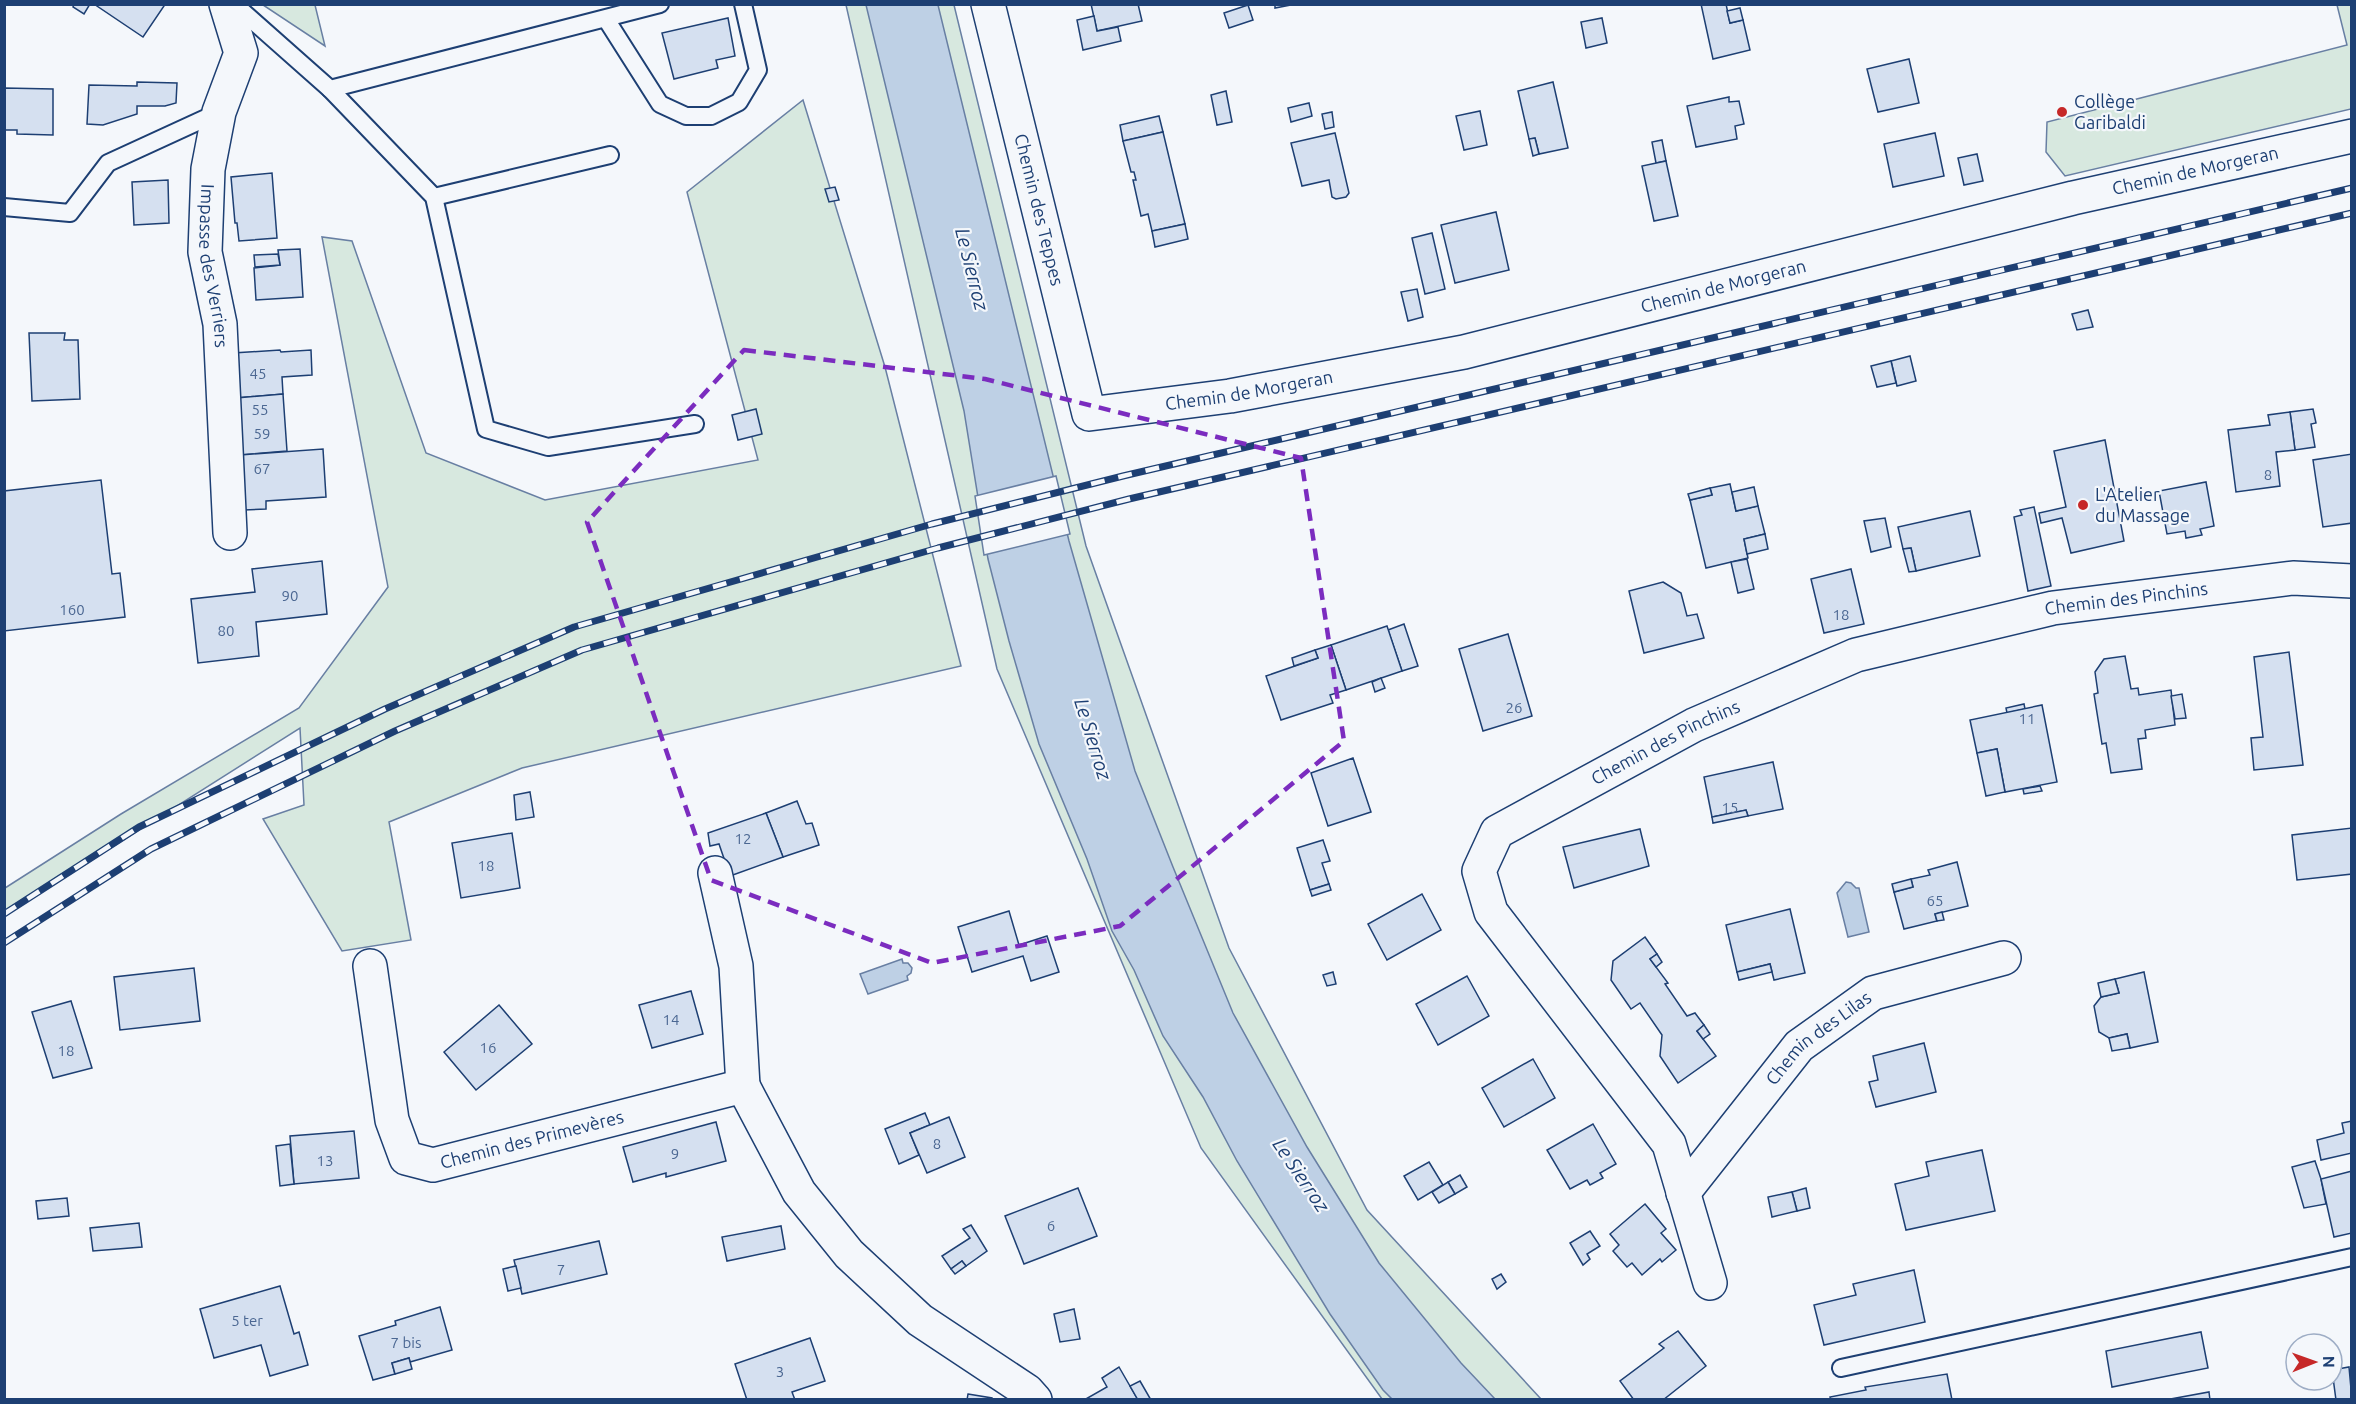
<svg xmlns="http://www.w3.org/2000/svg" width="2356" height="1404" font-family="Ubuntu,sans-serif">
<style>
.green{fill:#d7e8df;stroke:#687fa3;stroke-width:1.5}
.water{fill:#bed0e5;stroke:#687fa3;stroke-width:1.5}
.pier{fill:#f4f7fb;stroke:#687fa3;stroke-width:1.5}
.building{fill:#d5e0f0;stroke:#1d3f73;stroke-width:1.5}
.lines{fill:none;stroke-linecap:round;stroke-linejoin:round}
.service-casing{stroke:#1d3f73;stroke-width:20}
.minor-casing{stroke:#1d3f73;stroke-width:36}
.service{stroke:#f4f7fb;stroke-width:16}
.minor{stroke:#f4f7fb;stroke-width:33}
.rail-casing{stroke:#1d3f73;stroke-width:7}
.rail{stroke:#f4f7fb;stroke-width:4.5;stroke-dasharray:14;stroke-linecap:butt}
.marked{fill:none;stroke:#7b2cbf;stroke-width:4.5;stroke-dasharray:12 8;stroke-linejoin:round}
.poi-dot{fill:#c62828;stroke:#f4f7fb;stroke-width:2}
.labels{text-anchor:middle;stroke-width:4.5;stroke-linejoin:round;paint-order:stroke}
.number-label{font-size:15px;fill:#4b6792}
.poi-label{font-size:18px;fill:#1d3f73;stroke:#f4f7fb;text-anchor:start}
.street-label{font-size:18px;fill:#1d3f73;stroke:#f4f7fb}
.water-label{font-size:20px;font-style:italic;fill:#1d3f73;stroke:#f4f7fb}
</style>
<rect width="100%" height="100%" fill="#f4f7fb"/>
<g class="green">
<path d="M263 5H315L325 46Z"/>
<path d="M846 5H954L1086 546 1229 948 1367 1210 1541 1399H1382L1201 1148 997 669Z"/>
<path d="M2337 5H2351V109L2065 176 2046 152 2047 122 2347 45Z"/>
<path d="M803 100 885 367 961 666 522 768 389 822 411 940 342 951 263 819 304 805 300 728 5 915V888L121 814 299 708 388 587 322 237 352 241 426 453 545 500 758 460 687 192Z"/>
</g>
<g class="water">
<path d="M866 5H938L1069 541 1135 771 1173 867 1233 1013 1307 1147 1379 1263 1461 1363 1495 1399H1392L1383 1390 1330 1314 1237 1161 1203 1097 1163 1036 1134 970 1112 931 1087 859 1039 744 1009 641 988 559 964 411Z"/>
<path d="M1846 882 1851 883 1856 888H1859L1869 932 1848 937 1837 893Z"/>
<path d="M902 959 903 963H908L912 968 911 973 907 976 908 980 868 994 860 974Z"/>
</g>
<path class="pier" d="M1056 476 1070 534 984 555 975 496Z"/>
<g class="building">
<path d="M74 4H90L84 14 73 7Z"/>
<path d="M94 4H161L164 6 143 37Z"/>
<path d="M1091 4H1138L1142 21 1097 31Z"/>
<path d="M1275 4H1296L1275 8Z"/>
<path d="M1701 4H1726L1730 23 1743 20 1750 50 1713 59Z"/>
<path d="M1248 5 1253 20 1229 28 1224 13Z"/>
<path d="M1740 8 1743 20 1730 23 1727 11Z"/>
<path d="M1094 16 1097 31 1118 27 1121 41 1083 50 1077 20Z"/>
<path d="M728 18 735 56 716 60 718 68 674 79 662 33Z"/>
<path d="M1602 18 1607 43 1586 48 1581 22Z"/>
<path d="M1909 59 1919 103 1878 112 1867 69Z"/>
<path d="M137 82 177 83 176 103 165 106H137V114L103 125 87 124 89 85 137 86Z"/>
<path d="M1553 82 1568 148 1539 154 1535 138 1529 139 1518 91Z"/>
<path d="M4 88 53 89V135L17 134V130H4Z"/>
<path d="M1226 91 1232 122 1217 125 1211 95Z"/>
<path d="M1729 97V102L1739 101 1744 124 1735 126 1737 139 1696 147 1687 106Z"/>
<path d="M1309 103 1312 116 1291 122 1288 108Z"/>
<path d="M1480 111 1487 145 1464 150 1456 116Z"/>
<path d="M1332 112 1334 127 1325 129 1322 114Z"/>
<path d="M1159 116 1163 132 1123 141 1120 125Z"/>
<path d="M1163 132 1185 224 1152 231 1148 214 1141 216 1133 180H1136L1134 172H1131L1123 141Z"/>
<path d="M1335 133 1349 193 1346 197 1336 199 1332 197 1329 180 1302 186 1291 143Z"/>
<path d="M1935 133 1944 176 1893 187 1884 144Z"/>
<path d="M1535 138 1539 154 1533 156 1529 139Z"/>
<path d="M1662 140 1666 161 1656 163 1652 142Z"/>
<path d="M1977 154 1983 181 1964 185 1958 158Z"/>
<path d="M1666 161 1678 216 1654 221 1642 166Z"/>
<path d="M272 173 277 238 239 241 237 223H235L231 177Z"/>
<path d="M168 180 169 223 134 225 132 182Z"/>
<path d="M835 187 839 200 829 202 825 189Z"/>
<path d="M1496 212 1509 270 1455 283 1441 225Z"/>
<path d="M1185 224 1188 239 1155 247 1152 231Z"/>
<path d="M1432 233 1445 289 1425 294 1412 238Z"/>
<path d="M300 249 303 297 256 300 254 268 280 265 278 250Z"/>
<path d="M278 254 280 265 255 267 254 255Z"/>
<path d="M1417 289 1423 317 1408 321 1401 292Z"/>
<path d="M2088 310 2093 327 2077 330 2072 314Z"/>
<path d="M29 333H65L64 340H78L80 399 32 401Z"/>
<path d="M280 350 281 352 311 350 312 375 282 377 283 394 236 398 233 353Z"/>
<path d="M1910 356 1916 381 1897 386 1891 361Z"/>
<path d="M1891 361 1896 383 1877 387 1871 366Z"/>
<path d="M283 394 287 451 240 455 236 398Z"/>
<path d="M756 409 762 434 738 440 732 415Z"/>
<path d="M2313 409 2316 423 2311 424 2315 447 2295 450 2290 412Z"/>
<path d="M2290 412 2295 450 2276 452 2280 486 2236 492 2228 430 2270 425 2268 415Z"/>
<path d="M2105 440 2124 541 2071 553 2062 518 2041 523 2039 513 2066 507 2054 451Z"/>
<path d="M323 449 326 497 266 501V509L244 510 240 455Z"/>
<path d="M2352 454V523L2323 527 2313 460Z"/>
<path d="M101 480 112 574 120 573 125 617 4 631V491Z"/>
<path d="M2206 482 2214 526 2200 529 2202 535 2186 538 2185 531 2167 534 2159 491Z"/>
<path d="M1730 484 1736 511 1758 506 1765 534 1744 539 1748 558 1706 568 1690 500 1712 495 1710 488Z"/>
<path d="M1754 487 1758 506 1736 511 1732 492Z"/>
<path d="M1710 488 1712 495 1690 500 1688 494Z"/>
<path d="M2034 507 2051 586 2028 591 2014 517 2022 515 2020 510Z"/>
<path d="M1970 511 1980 556 1916 571 1911 548 1903 549 1898 527Z"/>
<path d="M1885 518 1891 547 1871 552 1864 521Z"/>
<path d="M1765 534 1768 549 1747 554 1744 539Z"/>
<path d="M1911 548 1916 571 1909 572 1903 549Z"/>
<path d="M1747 559 1754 589 1738 593 1731 562Z"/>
<path d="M322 561 327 614 256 622 259 656 198 663 191 599 255 592 252 569Z"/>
<path d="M1851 569 1864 624 1824 633 1811 579Z"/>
<path d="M1663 582 1681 593 1687 616 1697 614 1704 638 1644 653 1629 591Z"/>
<path d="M1404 624 1418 666 1402 671 1388 630Z"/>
<path d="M1387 626 1402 671 1346 690 1331 645Z"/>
<path d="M1508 634 1532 716 1483 731 1459 649Z"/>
<path d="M1331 645 1346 690 1330 695 1333 703 1281 720 1266 676 1318 658 1315 650Z"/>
<path d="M1315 650 1318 658 1294 666 1292 658Z"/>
<path d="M2289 652 2303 765 2254 770 2251 738 2263 737 2254 657Z"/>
<path d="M2125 656 2131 689 2138 688 2139 695 2171 690 2175 725 2145 730 2146 738 2138 739 2142 769 2111 773 2106 743 2102 744 2094 694 2098 693 2095 672 2104 659Z"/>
<path d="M1381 678 1385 688 1375 692 1372 682Z"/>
<path d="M2182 694 2186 718 2175 719 2171 696Z"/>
<path d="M2024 704 2025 709 2007 713 2006 708Z"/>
<path d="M2042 705 2057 782 2005 792 1997 749 1977 753 1970 720Z"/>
<path d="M1997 749 2005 792 1986 796 1977 753Z"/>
<path d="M1353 758 1371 812 1328 826 1311 773Z"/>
<path d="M1773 762 1783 809 1748 816 1746 810 1712 817 1704 777Z"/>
<path d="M2040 786 2042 791 2024 794 2023 789Z"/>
<path d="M530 792 534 817 516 820 514 795Z"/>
<path d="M797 801 806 824 812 823 819 845 783 857 766 813Z"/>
<path d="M1746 810 1748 816 1713 823 1712 817Z"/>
<path d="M766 813 783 857 730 876 719 844 710 846 708 833Z"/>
<path d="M2352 828V874L2297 880 2292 835Z"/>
<path d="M1640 829 1649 866 1574 888 1563 847Z"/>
<path d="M512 833 520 888 461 898 452 843Z"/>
<path d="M1323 840 1330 861 1322 863 1329 884 1310 890 1297 848Z"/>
<path d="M1957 862 1968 906 1935 914 1937 921 1904 929 1894 892 1913 887 1911 879 1930 875 1928 870Z"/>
<path d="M1911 879 1913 887 1894 892 1892 884Z"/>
<path d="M1329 884 1331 890 1312 896 1310 890Z"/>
<path d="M1422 894 1441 930 1387 960 1368 924Z"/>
<path d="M1790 909 1805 973 1774 980 1770 964 1737 972 1726 925Z"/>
<path d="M1009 911 1019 945 1047 936 1059 972 1031 981 1023 956 972 972 958 927Z"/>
<path d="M1942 912 1944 920 1937 921 1935 914Z"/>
<path d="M1645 937 1657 954 1650 959 1668 983 1665 984 1687 1016 1695 1013 1704 1025 1697 1031 1716 1056 1678 1083 1660 1056 1662 1035 1640 1003 1631 1009 1611 980 1613 961Z"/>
<path d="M1657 954 1662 962 1656 967 1650 959Z"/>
<path d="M1770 964 1772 972 1739 980 1737 972Z"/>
<path d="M194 968 200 1021 120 1030 114 977Z"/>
<path d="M1333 972 1336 984 1327 986 1323 975Z"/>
<path d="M2144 972 2158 1042 2130 1048 2127 1034 2109 1038 2099 1032 2094 1006 2101 997 2119 993 2115 979Z"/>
<path d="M1467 976 1489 1016 1438 1045 1416 1004Z"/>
<path d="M2115 979 2119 993 2101 997 2098 983Z"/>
<path d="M691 991 703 1034 652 1048 639 1005Z"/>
<path d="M71 1001 92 1068 53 1078 32 1012Z"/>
<path d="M499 1005 532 1044 476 1090 444 1052Z"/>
<path d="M1704 1025 1710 1034 1703 1039 1697 1031Z"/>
<path d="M2127 1034 2130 1048 2112 1051 2109 1038Z"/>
<path d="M1924 1043 1936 1092 1876 1107 1869 1082 1878 1080 1873 1056Z"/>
<path d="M1533 1059 1555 1098 1504 1127 1482 1088Z"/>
<path d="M925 1113 930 1125 910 1133 919 1155 899 1164 885 1129Z"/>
<path d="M949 1117 965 1157 927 1173 910 1133Z"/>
<path d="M2352 1121V1153L2321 1160 2317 1140 2344 1133 2342 1123Z"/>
<path d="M716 1122 726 1161 666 1177V1173L633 1182 623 1147Z"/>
<path d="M1593 1124 1616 1164 1600 1173 1603 1178 1590 1185 1587 1180 1570 1189 1547 1150Z"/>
<path d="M354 1131 359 1178 294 1184 290 1136Z"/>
<path d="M290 1144 294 1184 280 1186 276 1146Z"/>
<path d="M1982 1150 1995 1211 1906 1230 1895 1184 1929 1176 1926 1162Z"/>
<path d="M2315 1161 2321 1179 2326 1204 2304 1208 2292 1167Z"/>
<path d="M1429 1162 1443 1185 1418 1200 1404 1176Z"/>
<path d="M2352 1171V1233L2334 1237 2321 1179Z"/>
<path d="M1460 1175 1467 1187 1455 1194 1448 1182Z"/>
<path d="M1448 1182 1455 1194 1439 1203 1432 1192Z"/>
<path d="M1078 1188 1097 1236 1024 1264 1005 1216Z"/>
<path d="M1806 1188 1810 1208 1797 1211 1792 1192Z"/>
<path d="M1792 1192 1797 1211 1772 1217 1768 1197Z"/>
<path d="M67 1198 69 1216 38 1219 36 1201Z"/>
<path d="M1645 1204 1666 1229 1661 1233 1676 1250 1662 1262 1660 1259 1642 1275 1632 1263 1627 1267 1613 1251 1619 1245 1610 1234Z"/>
<path d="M139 1223 142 1247 93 1251 90 1228Z"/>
<path d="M971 1225 987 1251 966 1266 962 1261 951 1269 942 1256 970 1238 963 1229Z"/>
<path d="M781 1226 785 1249 727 1261 722 1237Z"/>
<path d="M1590 1231 1600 1246 1587 1254 1590 1259 1583 1265 1570 1243Z"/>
<path d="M599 1241 607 1274 522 1294 514 1260Z"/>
<path d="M962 1261 966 1266 955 1274 951 1269Z"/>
<path d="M516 1266 521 1288 508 1291 503 1269Z"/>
<path d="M1914 1270 1925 1322 1824 1345 1814 1305 1856 1295 1853 1284Z"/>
<path d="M1501 1274 1506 1282 1497 1289 1492 1279Z"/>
<path d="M280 1286 294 1334 299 1332 308 1365 270 1376 261 1345 214 1358 200 1309Z"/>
<path d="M440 1307 452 1350 410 1362 409 1358 392 1363 395 1374 373 1380 359 1336 396 1325 395 1321Z"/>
<path d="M1074 1309 1080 1339 1060 1342 1054 1314Z"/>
<path d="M1678 1331 1706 1366 1663 1400H1634L1620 1381 1664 1348 1659 1344Z"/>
<path d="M2201 1332 2208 1368 2112 1387 2106 1351Z"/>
<path d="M810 1338 825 1381 792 1392 795 1400H747L735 1364Z"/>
<path d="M409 1358 412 1369 395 1374 392 1363Z"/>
<path d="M1119 1367 1138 1400H1084L1107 1387 1102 1378Z"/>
<path d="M2349 1367 2352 1400H2336L2332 1370Z"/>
<path d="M1947 1374 1952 1400H1831L1830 1397 1866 1390 1865 1387Z"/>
<path d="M1140 1381 1151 1400H1138L1130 1386Z"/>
<path d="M2209 1392 2210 1400H2165Z"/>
<path d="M968 1394 992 1398V1400H967Z"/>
</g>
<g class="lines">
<defs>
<g id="service">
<path d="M234 4 330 89 660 4"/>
<path d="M606 19 660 104 686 116H711L739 102 758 70 743 4"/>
<path d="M330 89 434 197 486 429 548 447 695 424"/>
<path d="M434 197 610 155"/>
<path d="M4 207 70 213 108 163 219 112"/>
<path d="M1841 1368 2352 1257"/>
</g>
<g id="minor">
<path id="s1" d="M226 4 241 53 219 112 208 169 205 252 220 324 230 533"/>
<path id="s2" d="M988 4 1089 414 1230 396 1464 352 2073 198 2352 136"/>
<path d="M715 873 736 966 743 1086"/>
<path id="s3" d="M370 966 392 1120 406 1158 433 1165 743 1086 799 1192 849 1254 920 1320 1027 1391 1035 1400"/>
<path id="s4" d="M1683 1193 1799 1046 1873 993 2004 958"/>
<path id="s5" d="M1710 1283 1669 1144 1491 912 1479 871 1497 832 1694 725 1856 655 2053 608 2293 578 2352 581"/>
</g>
</defs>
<use href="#service" class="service-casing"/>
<use href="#minor" class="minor-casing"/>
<use href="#service" class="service"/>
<use href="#minor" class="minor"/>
<defs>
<g id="rail">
<path d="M4 914 139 827 385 709 574 627 932 524 1123 476 2352 188"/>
<path d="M4 943 151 849 395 731 582 650 938 548 1129 499 2352 213"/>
</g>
</defs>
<use href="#rail" class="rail-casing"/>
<use href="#rail" class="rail"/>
</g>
<path class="marked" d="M744 350 985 379 1301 458 1344 741 1120 926 932 963 711 880 587 522Z"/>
<g class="poi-dot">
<circle cx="2062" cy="112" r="6"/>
<circle cx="2083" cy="505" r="6"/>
</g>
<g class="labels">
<g class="number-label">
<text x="258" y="379">45</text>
<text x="260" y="415">55</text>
<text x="262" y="439">59</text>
<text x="262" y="474">67</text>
<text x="2268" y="480">8</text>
<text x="290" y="601">90</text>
<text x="72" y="615">160</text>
<text x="1841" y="620">18</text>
<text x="226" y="636">80</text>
<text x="1514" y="713">26</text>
<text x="2027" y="724">11</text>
<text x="1730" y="813">15</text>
<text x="743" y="844">12</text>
<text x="486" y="871">18</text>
<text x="1935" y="906">65</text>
<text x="671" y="1025">14</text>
<text x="488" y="1053">16</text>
<text x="66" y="1056">18</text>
<text x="937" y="1149">8</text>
<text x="675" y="1159">9</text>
<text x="325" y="1166">13</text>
<text x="1051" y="1231">6</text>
<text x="561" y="1275">7</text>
<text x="247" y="1326">5 ter</text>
<text x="406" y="1348">7 bis</text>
<text x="780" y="1377">3</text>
</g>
<g class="poi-label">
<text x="2074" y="108">Collège<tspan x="2074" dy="21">Garibaldi</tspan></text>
<text x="2095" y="501">L'Atelier<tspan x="2095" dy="21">du Massage</tspan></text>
</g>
<g class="street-label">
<text dy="6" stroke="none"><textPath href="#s2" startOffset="1556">Chemin de Morgeran</textPath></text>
<text dy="6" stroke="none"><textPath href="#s2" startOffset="212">Chemin des Teppes</textPath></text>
<text dy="6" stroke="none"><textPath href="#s1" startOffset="270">Impasse des Verriers</textPath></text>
<text dy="6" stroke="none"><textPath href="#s2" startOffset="1070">Chemin de Morgeran</textPath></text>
<text dy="6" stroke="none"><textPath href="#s2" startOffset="584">Chemin de Morgeran</textPath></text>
<text dy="6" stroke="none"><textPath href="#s5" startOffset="1200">Chemin des Pinchins</textPath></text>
<text dy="6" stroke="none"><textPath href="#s5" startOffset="714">Chemin des Pinchins</textPath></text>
<text dy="6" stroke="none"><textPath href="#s4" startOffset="207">Chemin des Lilas</textPath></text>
<text dy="6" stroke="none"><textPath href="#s3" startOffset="326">Chemin des Primevères</textPath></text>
</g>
<g class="water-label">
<text transform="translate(972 269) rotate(76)" y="7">Le Sierroz</text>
<text transform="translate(1093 739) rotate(73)" y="7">Le Sierroz</text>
<text transform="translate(1301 1175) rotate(56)" y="7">Le Sierroz</text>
</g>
</g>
<rect width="2356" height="1404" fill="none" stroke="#1d3f73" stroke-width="12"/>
<g transform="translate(2314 1362) rotate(89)"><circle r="28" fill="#f4f7fb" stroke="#9eadc5" stroke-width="1.5"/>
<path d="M0-4.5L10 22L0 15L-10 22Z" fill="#c62828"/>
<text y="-9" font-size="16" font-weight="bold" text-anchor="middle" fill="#1d3f73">N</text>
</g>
</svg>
